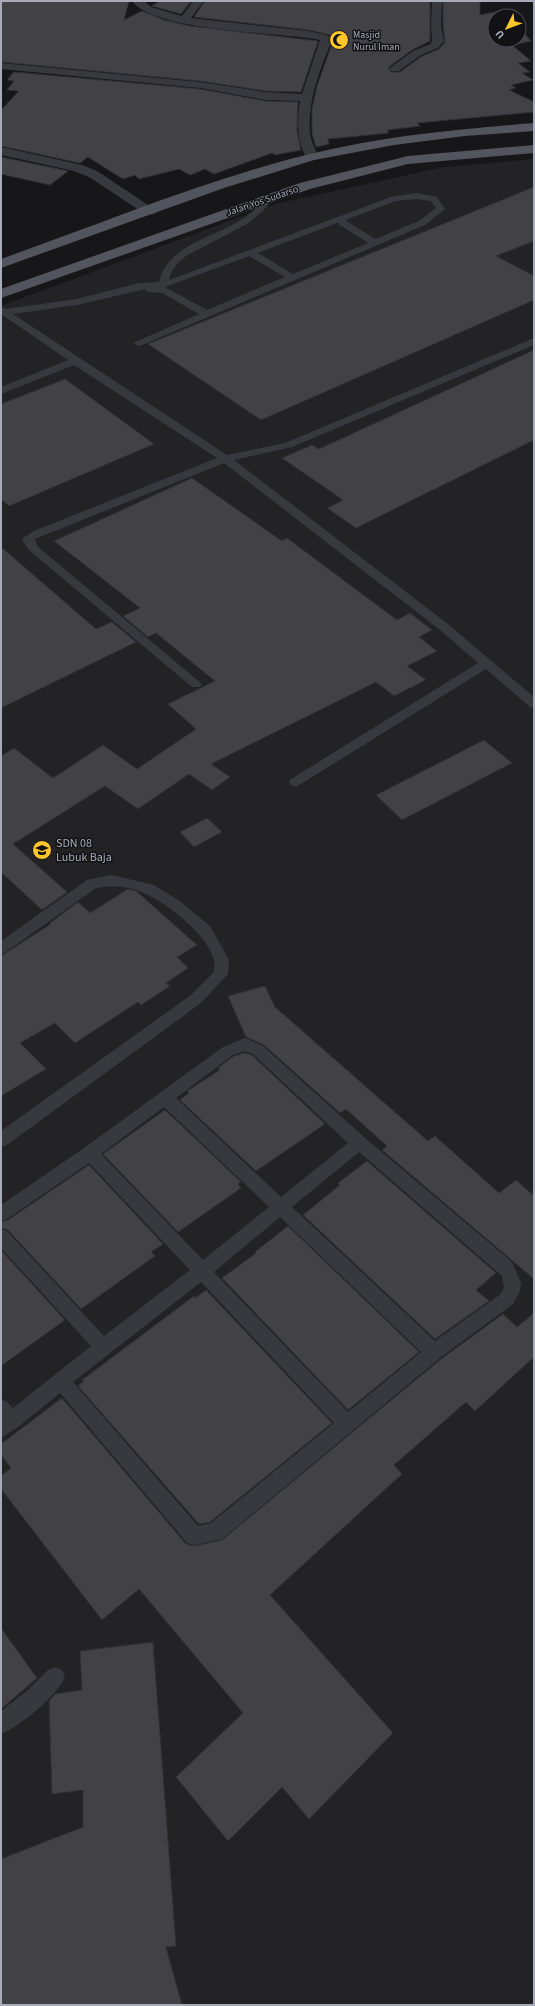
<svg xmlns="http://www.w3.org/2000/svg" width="535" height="2006" font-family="'Source Sans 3',sans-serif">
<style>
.built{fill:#232326}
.building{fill:#414146;stroke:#313136}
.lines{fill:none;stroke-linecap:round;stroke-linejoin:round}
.path{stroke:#3d3f46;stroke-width:1.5;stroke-dasharray:1 1.5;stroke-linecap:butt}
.service{fill:#38383f;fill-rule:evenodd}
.minor{fill:#38383f;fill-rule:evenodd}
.primary{fill:#53555e;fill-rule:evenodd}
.labels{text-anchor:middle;stroke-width:3;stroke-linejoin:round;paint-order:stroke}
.far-poi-label{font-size:10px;fill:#a8acba;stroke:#121214;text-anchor:start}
.far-street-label{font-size:10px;fill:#a8acba;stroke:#121214}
.poi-label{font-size:12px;fill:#a8acba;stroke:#121214;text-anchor:start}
</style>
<rect width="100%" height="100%" fill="#171719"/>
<path class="built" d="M534 159V2005H1V306L275 204 444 167Z"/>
<g class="building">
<path d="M1 1H129L124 20 142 11 164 20 190 26 318 41 301 92 265 91 200 81 1 62Z"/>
<path d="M160 1H191L181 14 152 6Z"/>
<path d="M205 1H430V41L412 50 390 66 388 69 391 72H400L422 56 439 49 445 42 443 25V1H480V15L505 10 509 16H495V40H519V27L531 41 512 45 531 61 518 63 530 72 522 73 533 80 511 85 516 88 509 90 534 102V112L417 123 420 126 387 130 389 133 328 139 329 144 316 147 312 133V109L317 86 333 41 330 35 309 30 194 17Z"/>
<path d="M14 72 200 89 265 101 298 102 297 131 301 150 275 155 272 153 214 174 205 169 190 175 179 169 139 179 135 175 123 179 88 157 80 163 1 146V110L19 91 7 90 14 81 7 80Z"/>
<path d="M1 157 68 171 50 185 1 174Z"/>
<path d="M534 187V241L496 256 534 276V300L261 420 148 344Z"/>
<path d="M534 350V440L356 528 327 508 343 500 282 458 312 445 319 449Z"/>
<path d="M65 379 154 444 9 506 1 499V404Z"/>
<path d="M192 478 282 541 287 538 397 620 410 613 432 630 419 637 437 651 407 666 426 680 394 696 376 682 211 764 230 777 212 790 189 774 138 809 105 786 13 844 67 892 42 910 1 872V756L14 748 53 778 103 745 137 769 196 729 168 704 215 681 156 633 148 637 123 616 140 608 54 541Z"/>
<path d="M1 547 96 629 112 622 136 642 1 708Z"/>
<path d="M484 740 512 763 402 820 376 795Z"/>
<path d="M207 818 222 832 194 847 180 832Z"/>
<path d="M128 889 136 891 197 945 177 957 188 968 166 983 170 986 141 1005 138 1002 75 1043 55 1023 20 1043 46 1069 1 1096V956L51 924 50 923 78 902 90 913Z"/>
<path d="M265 986 275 1007 428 1141 435 1136 499 1193 516 1180 534 1196V1279L382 1150 387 1146 346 1109 340 1113 264 1045 246 1037 228 996Z"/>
<path d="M245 1053 252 1055 325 1124 256 1171 180 1100 189 1093 187 1091 220 1070 218 1068 234 1056Z"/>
<path d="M165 1110 241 1182 238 1184 241 1188 178 1232 103 1154Z"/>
<path d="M367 1161 496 1273 476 1290 489 1301 435 1339 303 1215 340 1185 338 1183Z"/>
<path d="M89 1165 163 1244 151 1252 155 1256 81 1309 8 1230 1 1228V1222L8 1220Z"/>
<path d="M288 1226 419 1352 348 1410 222 1278 256 1253 255 1252Z"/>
<path d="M1 1250 65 1320 1 1366Z"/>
<path d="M206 1290 332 1423 210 1522 199 1524 78 1386 84 1381 82 1380 194 1296 195 1298Z"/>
<path d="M534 1313V1357L475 1411 466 1402 394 1465 402 1474 270 1595 393 1733 309 1819 282 1787 228 1841 176 1777 243 1713 139 1589 102 1620 1 1489V1476L11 1468 1 1455V1444L62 1398 186 1544 194 1546 222 1540 441 1359 503 1314 517 1327Z"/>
<path d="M1 1628 37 1678 1 1709Z"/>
<path d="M153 1642 176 1946 166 1947 182 2005H1V1859L83 1827V1790L52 1794 49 1701 55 1694 82 1690 80 1651Z"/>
</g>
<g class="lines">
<path class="path" d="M343 46 392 50"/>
<g class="service">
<path d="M416 193 437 197 445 209 425 225 142 345 138 346 133 343 199 314 162 293 147 292 146 289 77 305 13 314 227 455 285 443 534 338V345L292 447 234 460 448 624 534 697V708L530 707 486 669 296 787 291 785 289 782 291 779 478 663 440 630 224 463 35 539 37 546 202 684 200 687H192L29 550 23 542V538L34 531 217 458 74 365 1 394V387L68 360 1 314V307L6 309 77 299 139 283 159 282C168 245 212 238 241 220 251 214 260 204 268 195H274L275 197 262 212 247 224 186 256C178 263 171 269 169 280L391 197ZM416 199 431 201 436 208 419 221 375 239 345 220 396 201ZM337 223 368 243 293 274 258 253ZM249 256 285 277 207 310 165 287Z"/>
<path d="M111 875 154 885 181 902 210 926 229 960 228 974 201 1003 7 1145 1 1147V1131L191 995 214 972C214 968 215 963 214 960 208 935 167 903 144 893 129 886 112 885 96 888L6 952 1 954V941L87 880Z"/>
<path d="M245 1038 263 1046 365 1138 512 1262 521 1283 520 1291 513 1304 440 1358 222 1539 194 1545 187 1543 60 1393 18 1427 1 1438V1399L7 1402 13 1408 91 1346 1 1248V1229L7 1231 104 1336 190 1270 89 1163 7 1219 1 1221V1205L84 1148 223 1047ZM245 1051 253 1054 348 1143 281 1197 176 1098 233 1055ZM164 1107 269 1207 203 1260 101 1154ZM359 1152 502 1276 504 1287 501 1294 435 1341 292 1207ZM280 1217 421 1352 348 1412 214 1272ZM201 1282 334 1423 211 1523 198 1526 73 1382Z"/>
<path d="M55 1667 62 1670 65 1677C58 1695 19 1727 1 1734V1711L28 1690 48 1670Z"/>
</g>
<g class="minor">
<path d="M132 1H144L151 7 182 16 193 1H204L191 18 309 31 329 36 332 40C320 70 307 101 310 133 311 142 316 149 318 157L316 160H308C296 142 297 121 300 101L265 100 200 88 1 69V63L200 82 265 92 302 94 320 40C280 32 154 32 132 1Z"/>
<path d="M432 1H442L441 25 444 41 438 48 421 55 399 71H391L389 69 391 67 413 51 430 44 432 41 431 25Z"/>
<path d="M1 147 82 165 97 171 157 211 155 214H145L89 177 74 171 1 155Z"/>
</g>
<g class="primary">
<path d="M534 123V131L465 136 394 145 314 160 224 188 1 268V259C103 223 205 180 310 154 383 136 459 129 534 123Z"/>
<path d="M534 145V153L408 164 310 189 1 298V289L300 183 408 156Z"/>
</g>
</g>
<defs>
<symbol id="mosque-disc" viewBox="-11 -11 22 22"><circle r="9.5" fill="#ffc629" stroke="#121214"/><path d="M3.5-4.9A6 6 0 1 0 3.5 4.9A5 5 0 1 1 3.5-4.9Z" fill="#111"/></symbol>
<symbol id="school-disc" viewBox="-11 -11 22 22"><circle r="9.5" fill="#ffc629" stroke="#121214"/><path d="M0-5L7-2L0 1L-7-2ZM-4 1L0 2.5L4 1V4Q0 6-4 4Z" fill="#111"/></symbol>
</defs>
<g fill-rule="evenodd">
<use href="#mosque-disc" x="328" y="29" width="22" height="22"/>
<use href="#school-disc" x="31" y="839" width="22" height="22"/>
</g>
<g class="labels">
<g class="far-poi-label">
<text x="353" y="38">Masjid<tspan x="353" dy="12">Nurul Iman</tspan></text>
</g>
<g class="far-street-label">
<text transform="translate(262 200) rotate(-19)" y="4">Jalan Yos Sudarso</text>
</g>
<g class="poi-label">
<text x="56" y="847">SDN 08<tspan x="56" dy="14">Lubuk Baja</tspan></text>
</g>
</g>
<rect width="535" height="2006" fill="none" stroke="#a8acba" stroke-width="4"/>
<g transform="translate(507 28) rotate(228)"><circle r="19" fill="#121214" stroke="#4e5056"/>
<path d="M0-3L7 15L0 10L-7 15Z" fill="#ffc629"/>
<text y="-6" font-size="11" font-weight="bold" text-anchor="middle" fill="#a8acba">U</text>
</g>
</svg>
